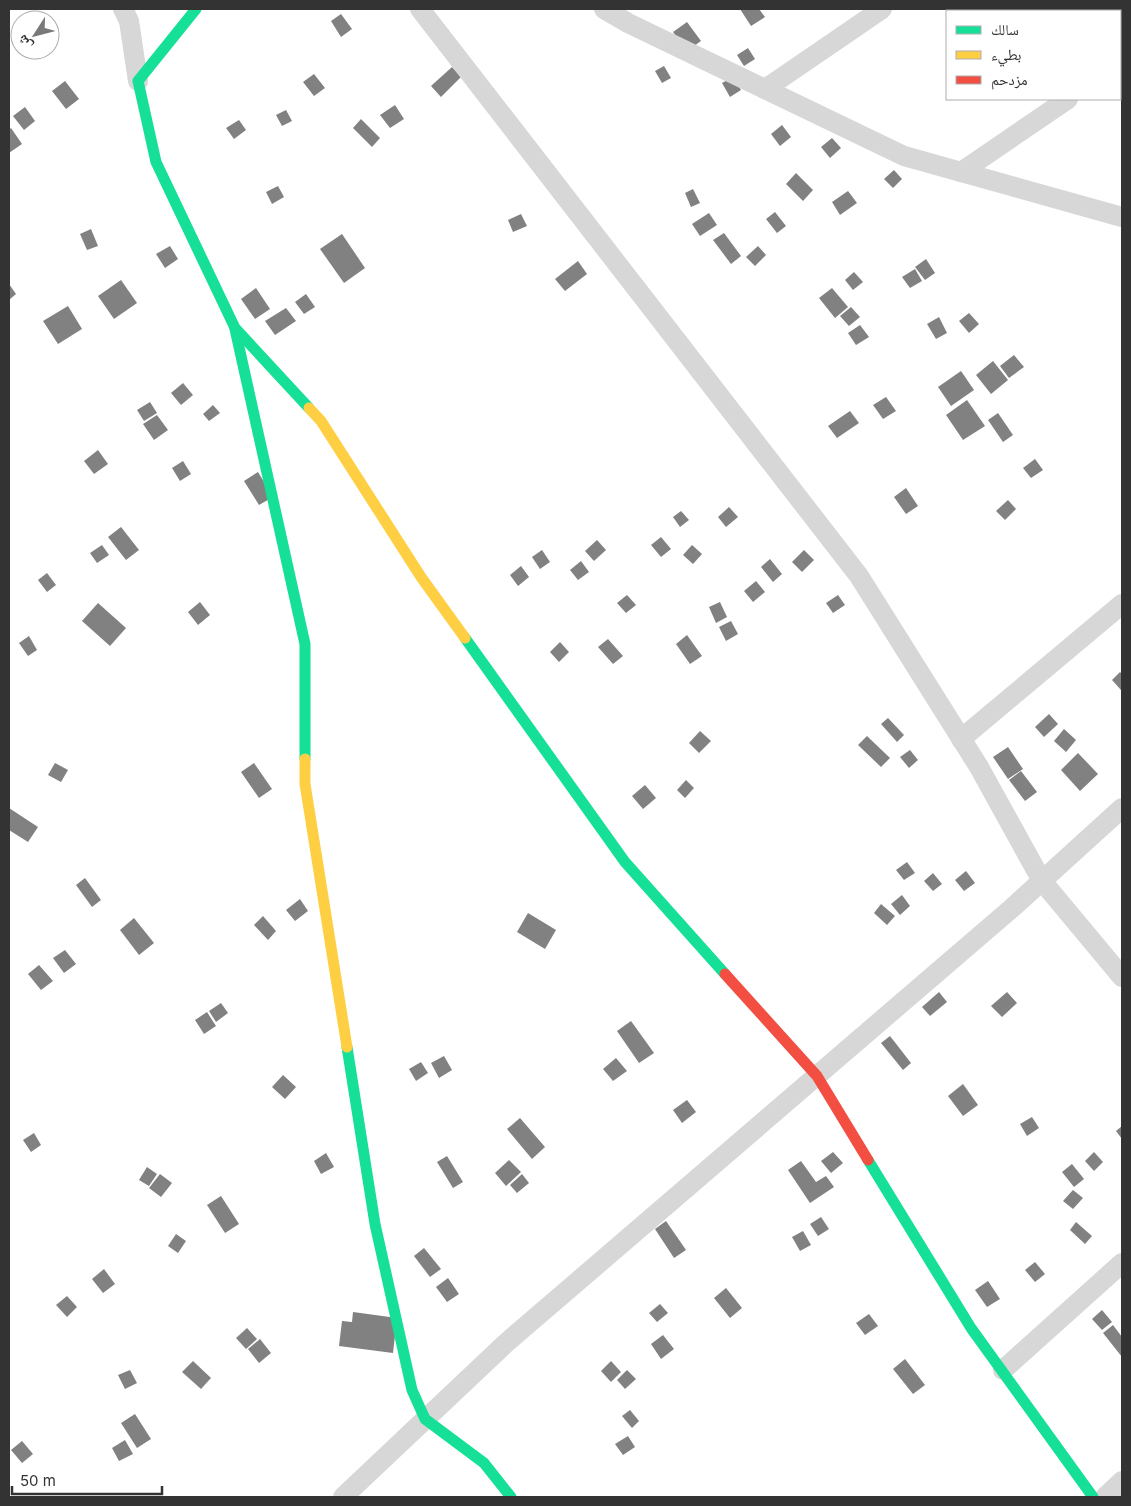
<svg xmlns="http://www.w3.org/2000/svg" width="1131" height="1506" font-family="Inter,'Noto Naskh Arabic',sans-serif">
<style>
.building{fill:#818181}
.lines{fill:none;stroke-linecap:round;stroke-linejoin:round}
.street{stroke:#d7d7d7;stroke-width:20}
.fast{stroke:#16e098;stroke-width:11}
.slow{stroke:#ffcf43;stroke-width:11}
.jam{stroke:#f24e42;stroke-width:11}
</style>
<rect width="100%" height="100%" fill="#fff"/>
<g class="building">
<path d="M740 9H759L765 17 751 26Z"/>
<path d="M956 9H1009L1005 11H957Z"/>
<path d="M341 14 352 29 341 37 331 21Z"/>
<path d="M687 22 701 41 687 51 673 32Z"/>
<path d="M748 48 755 59 744 66 737 55Z"/>
<path d="M664 66 671 78 662 83 655 71Z"/>
<path d="M452 67 461 77 441 97 431 86Z"/>
<path d="M314 74 325 88 314 96 303 82Z"/>
<path d="M733 77 741 90 730 97 722 83Z"/>
<path d="M65 81 79 99 66 109 52 91Z"/>
<path d="M395 105 404 119 390 128 380 115Z"/>
<path d="M25 107 35 121 24 130 13 116Z"/>
<path d="M286 110 292 121 282 126 276 115Z"/>
<path d="M361 119 380 138 372 147 353 128Z"/>
<path d="M239 120 246 130 234 139 226 128Z"/>
<path d="M782 125 791 137 780 146 771 134Z"/>
<path d="M11 128 22 144 9 153V130Z"/>
<path d="M832 138 841 148 830 158 821 147Z"/>
<path d="M894 170 902 179 893 188 884 179Z"/>
<path d="M796 173 813 190 803 201 786 184Z"/>
<path d="M278 186 284 197 272 204 266 192Z"/>
<path d="M693 189 700 203 691 207 685 193Z"/>
<path d="M848 191 857 203 840 215 832 202Z"/>
<path d="M775 212 786 226 777 233 766 219Z"/>
<path d="M709 213 717 225 700 236 692 224Z"/>
<path d="M521 214 527 226 513 232 508 220Z"/>
<path d="M91 229 98 246 87 250 80 234Z"/>
<path d="M724 233 741 256 731 264 713 240Z"/>
<path d="M342 234 365 268 344 283 320 249Z"/>
<path d="M170 246 178 259 165 268 156 254Z"/>
<path d="M758 246 766 255 755 266 746 257Z"/>
<path d="M926 259 935 273 925 280 915 267Z"/>
<path d="M578 261 587 274 565 291 555 279Z"/>
<path d="M915 269 922 281 910 288 902 277Z"/>
<path d="M854 272 863 282 853 290 845 280Z"/>
<path d="M121 280 137 303 114 319 98 296Z"/>
<path d="M9 284 16 294 9 300Z"/>
<path d="M256 288 270 309 255 319 241 299Z"/>
<path d="M832 288 848 307 835 318 819 298Z"/>
<path d="M306 294 315 307 304 314 295 302Z"/>
<path d="M68 306 82 329 58 344 43 321Z"/>
<path d="M851 307 860 317 849 326 840 316Z"/>
<path d="M286 308 296 321 275 335 265 321Z"/>
<path d="M969 313 979 324 969 333 959 321Z"/>
<path d="M939 317 947 333 936 339 927 324Z"/>
<path d="M860 325 869 337 856 345 848 333Z"/>
<path d="M1014 355 1024 367 1009 378 1000 366Z"/>
<path d="M993 361 1008 380 991 394 976 375Z"/>
<path d="M961 371 974 390 951 406 938 387Z"/>
<path d="M183 383 193 395 181 405 171 393Z"/>
<path d="M886 397 896 411 883 419 873 405Z"/>
<path d="M967 400 985 426 963 440 946 415Z"/>
<path d="M150 402 157 413 144 421 137 410Z"/>
<path d="M213 405 220 413 209 421 203 414Z"/>
<path d="M850 411 859 423 837 438 828 426Z"/>
<path d="M998 413 1013 435 1003 442 988 420Z"/>
<path d="M157 415 168 430 154 440 143 424Z"/>
<path d="M98 450 108 464 94 474 84 461Z"/>
<path d="M1035 459 1043 470 1031 478 1023 468Z"/>
<path d="M183 461 191 474 180 481 172 468Z"/>
<path d="M258 472 273 497 259 505 244 481Z"/>
<path d="M906 488 918 506 906 514 894 497Z"/>
<path d="M1008 500 1016 509 1005 520 996 511Z"/>
<path d="M729 507 738 517 726 527 718 517Z"/>
<path d="M681 511 689 520 680 527 673 517Z"/>
<path d="M121 527 139 550 126 560 108 537Z"/>
<path d="M661 537 671 549 661 557 651 545Z"/>
<path d="M597 540 606 550 594 561 585 551Z"/>
<path d="M102 545 109 555 97 563 90 553Z"/>
<path d="M692 545 702 554 693 564 683 555Z"/>
<path d="M542 550 550 562 540 569 532 557Z"/>
<path d="M804 550 814 560 802 572 792 562Z"/>
<path d="M770 559 782 574 773 582 761 567Z"/>
<path d="M581 561 589 572 578 580 570 570Z"/>
<path d="M521 566 529 577 518 586 510 575Z"/>
<path d="M47 573 56 585 47 592 38 580Z"/>
<path d="M756 581 765 592 753 602 744 591Z"/>
<path d="M627 595 636 605 626 613 617 603Z"/>
<path d="M838 595 845 605 833 613 826 603Z"/>
<path d="M200 602 210 615 198 625 188 612Z"/>
<path d="M720 602 727 617 716 623 709 607Z"/>
<path d="M98 603 126 628 110 646 82 621Z"/>
<path d="M731 621 738 634 726 641 719 627Z"/>
<path d="M687 635 702 656 690 664 676 644Z"/>
<path d="M29 636 37 650 28 656 19 643Z"/>
<path d="M608 639 623 656 613 664 598 647Z"/>
<path d="M560 642 569 652 559 662 550 652Z"/>
<path d="M1120 672 1122 674 1121 690 1112 680Z"/>
<path d="M1049 714 1058 724 1044 737 1035 727Z"/>
<path d="M888 718 904 735 897 742 881 724Z"/>
<path d="M1064 729 1076 740 1066 752 1054 741Z"/>
<path d="M700 731 711 741 699 753 689 743Z"/>
<path d="M867 736 890 758 881 767 858 745Z"/>
<path d="M1008 747 1023 769 1008 779 993 757Z"/>
<path d="M910 750 918 760 909 768 900 757Z"/>
<path d="M1078 753 1098 774 1080 791 1061 770Z"/>
<path d="M55 763 68 770 61 782 48 775Z"/>
<path d="M254 763 272 789 259 798 241 772Z"/>
<path d="M1021 771 1037 792 1025 801 1009 780Z"/>
<path d="M686 780 694 788 685 798 677 790Z"/>
<path d="M645 785 656 798 643 809 632 796Z"/>
<path d="M9 808 38 827 28 842 9 830Z"/>
<path d="M907 862 915 873 904 880 896 870Z"/>
<path d="M966 871 975 883 964 891 955 880Z"/>
<path d="M933 873 942 884 933 891 924 881Z"/>
<path d="M85 878 101 900 92 907 76 885Z"/>
<path d="M902 895 910 906 900 915 891 904Z"/>
<path d="M300 899 308 911 295 921 286 910Z"/>
<path d="M881 904 895 916 887 925 874 913Z"/>
<path d="M528 913 556 930 545 949 517 932Z"/>
<path d="M263 916 276 931 268 940 254 925Z"/>
<path d="M134 918 154 943 139 955 120 930Z"/>
<path d="M65 950 76 964 64 973 53 958Z"/>
<path d="M39 965 53 981 41 990 28 974Z"/>
<path d="M939 992 947 1002 930 1016 922 1007Z"/>
<path d="M1007 992 1017 1003 1002 1017 991 1006Z"/>
<path d="M221 1003 228 1013 216 1022 209 1011Z"/>
<path d="M207 1012 216 1026 204 1034 195 1020Z"/>
<path d="M631 1021 654 1053 639 1063 617 1031Z"/>
<path d="M890 1036 911 1063 903 1070 881 1043Z"/>
<path d="M444 1056 452 1070 439 1078 431 1063Z"/>
<path d="M616 1058 627 1071 613 1081 603 1069Z"/>
<path d="M421 1062 428 1073 416 1081 409 1069Z"/>
<path d="M283 1075 296 1087 285 1099 272 1087Z"/>
<path d="M963 1084 978 1105 963 1116 948 1096Z"/>
<path d="M687 1100 696 1112 682 1123 673 1110Z"/>
<path d="M1032 1117 1039 1128 1027 1136 1020 1124Z"/>
<path d="M520 1118 545 1147 532 1159 507 1129Z"/>
<path d="M1122 1126V1139L1116 1131Z"/>
<path d="M34 1133 41 1145 31 1152 23 1140Z"/>
<path d="M833 1152 843 1163 831 1173 821 1161Z"/>
<path d="M1094 1152 1103 1162 1094 1171 1085 1161Z"/>
<path d="M326 1153 334 1167 321 1174 314 1161Z"/>
<path d="M447 1156 463 1182 453 1188 437 1162Z"/>
<path d="M509 1160 521 1172 506 1186 495 1173Z"/>
<path d="M801 1161 816 1182 826 1176 834 1187 810 1203 788 1170Z"/>
<path d="M1072 1164 1084 1179 1074 1187 1062 1172Z"/>
<path d="M147 1167 157 1174 149 1186 139 1180Z"/>
<path d="M160 1174 172 1183 161 1197 149 1188Z"/>
<path d="M522 1174 529 1183 517 1193 510 1185Z"/>
<path d="M1073 1190 1083 1198 1073 1209 1063 1201Z"/>
<path d="M221 1196 239 1224 225 1233 207 1205Z"/>
<path d="M821 1217 829 1229 818 1236 810 1224Z"/>
<path d="M666 1221 686 1250 674 1258 655 1229Z"/>
<path d="M1076 1222 1092 1236 1085 1244 1070 1230Z"/>
<path d="M803 1231 811 1245 800 1251 792 1237Z"/>
<path d="M176 1234 186 1241 178 1253 168 1246Z"/>
<path d="M424 1248 441 1269 430 1277 414 1256Z"/>
<path d="M1035 1262 1045 1274 1035 1282 1025 1270Z"/>
<path d="M104 1269 115 1284 103 1293 92 1279Z"/>
<path d="M448 1278 459 1294 447 1302 436 1287Z"/>
<path d="M988 1281 1000 1299 987 1307 975 1290Z"/>
<path d="M726 1288 742 1308 730 1318 714 1298Z"/>
<path d="M67 1296 77 1307 67 1317 56 1305Z"/>
<path d="M660 1304 668 1313 657 1322 649 1313Z"/>
<path d="M1102 1310 1112 1322 1102 1330 1092 1319Z"/>
<path d="M353 1312 397 1318 393 1353 339 1346 342 1321 352 1322Z"/>
<path d="M869 1314 878 1326 865 1335 856 1323Z"/>
<path d="M1113 1325 1122 1337V1357L1103 1333Z"/>
<path d="M247 1328 257 1339 246 1349 236 1338Z"/>
<path d="M663 1335 674 1349 661 1359 651 1344Z"/>
<path d="M260 1339 271 1353 259 1363 248 1349Z"/>
<path d="M905 1359 925 1385 913 1394 893 1369Z"/>
<path d="M193 1361 211 1378 201 1389 182 1372Z"/>
<path d="M611 1361 621 1372 611 1382 601 1371Z"/>
<path d="M130 1370 137 1383 125 1389 118 1375Z"/>
<path d="M627 1370 636 1379 625 1389 617 1380Z"/>
<path d="M630 1410 639 1421 632 1428 622 1416Z"/>
<path d="M135 1414 151 1439 137 1448 121 1423Z"/>
<path d="M628 1436 635 1447 623 1455 615 1444Z"/>
<path d="M125 1440 133 1454 119 1461 112 1448Z"/>
<path d="M22 1441 33 1454 22 1463 11 1450Z"/>
</g>
<g class="lines">
<g class="street">
<path d="M123 9 129 21 138 81"/>
<path d="M420 9 859 576 979 767 1042 881 1122 977"/>
<path d="M604 9 628 23 904 156 1122 217"/>
<path d="M1120 63 1122 61"/>
<path d="M765 89 882 9"/>
<path d="M961 172 1068 99"/>
<path d="M961 739 1122 604"/>
<path d="M1003 1370 1122 1263"/>
<path d="M343 1497 506 1343 1012 908 1122 808"/>
<path d="M1105 1497 1122 1481"/>
</g>
<g class="fast">
<path d="M196 9 138 81 156 162 235 328 309 408"/>
<path d="M235 329 305 644V759"/>
<path d="M465 638 625 862 725 974"/>
<path d="M347 1047 375 1224 412 1390 425 1419 484 1463 511 1497"/>
<path d="M868 1160 971 1328 1093 1497"/>
</g>
<g class="slow">
<path d="M309 408 321 421 421 577 465 638"/>
<path d="M305 759V784L347 1047"/>
</g>
<path class="jam" d="M725 974 817 1076 868 1160"/>
</g>
<rect width="1131" height="1506" fill="none" stroke="#333333" stroke-width="20"/>
<rect x="946" y="10" width="175" height="90" fill="#ffffff" stroke="#adadad"/>
<rect x="956" y="26" width="25" height="8" fill="#16e098" stroke="#adadad"/>
<text x="991" y="35" font-size="15" fill="#333333">سالك</text>
<rect x="956" y="51" width="25" height="8" fill="#ffcf43" stroke="#adadad"/>
<text x="991" y="60" font-size="15" fill="#333333">بطيء</text>
<rect x="956" y="76" width="25" height="8" fill="#f24e42" stroke="#adadad"/>
<text x="991" y="85" font-size="15" fill="#333333">مزدحم</text>
<g transform="translate(35 35) rotate(234)"><circle r="24" fill="#ffffff" stroke="#adadad"/>
<path d="M0-4L9 19L0 12L-9 19Z" fill="#7a7a7a"/>
<text y="-8" font-size="14" font-weight="bold" text-anchor="middle" fill="#333333">ش</text>
</g>
<path d="M12 1486v8h150v-8" fill="none" stroke="#333333" stroke-width="2.5"/>
<text x="20" y="1486" font-size="15" fill="#333333" stroke="#ffffff" stroke-width="4" paint-order="stroke">50 m</text>
</svg>
